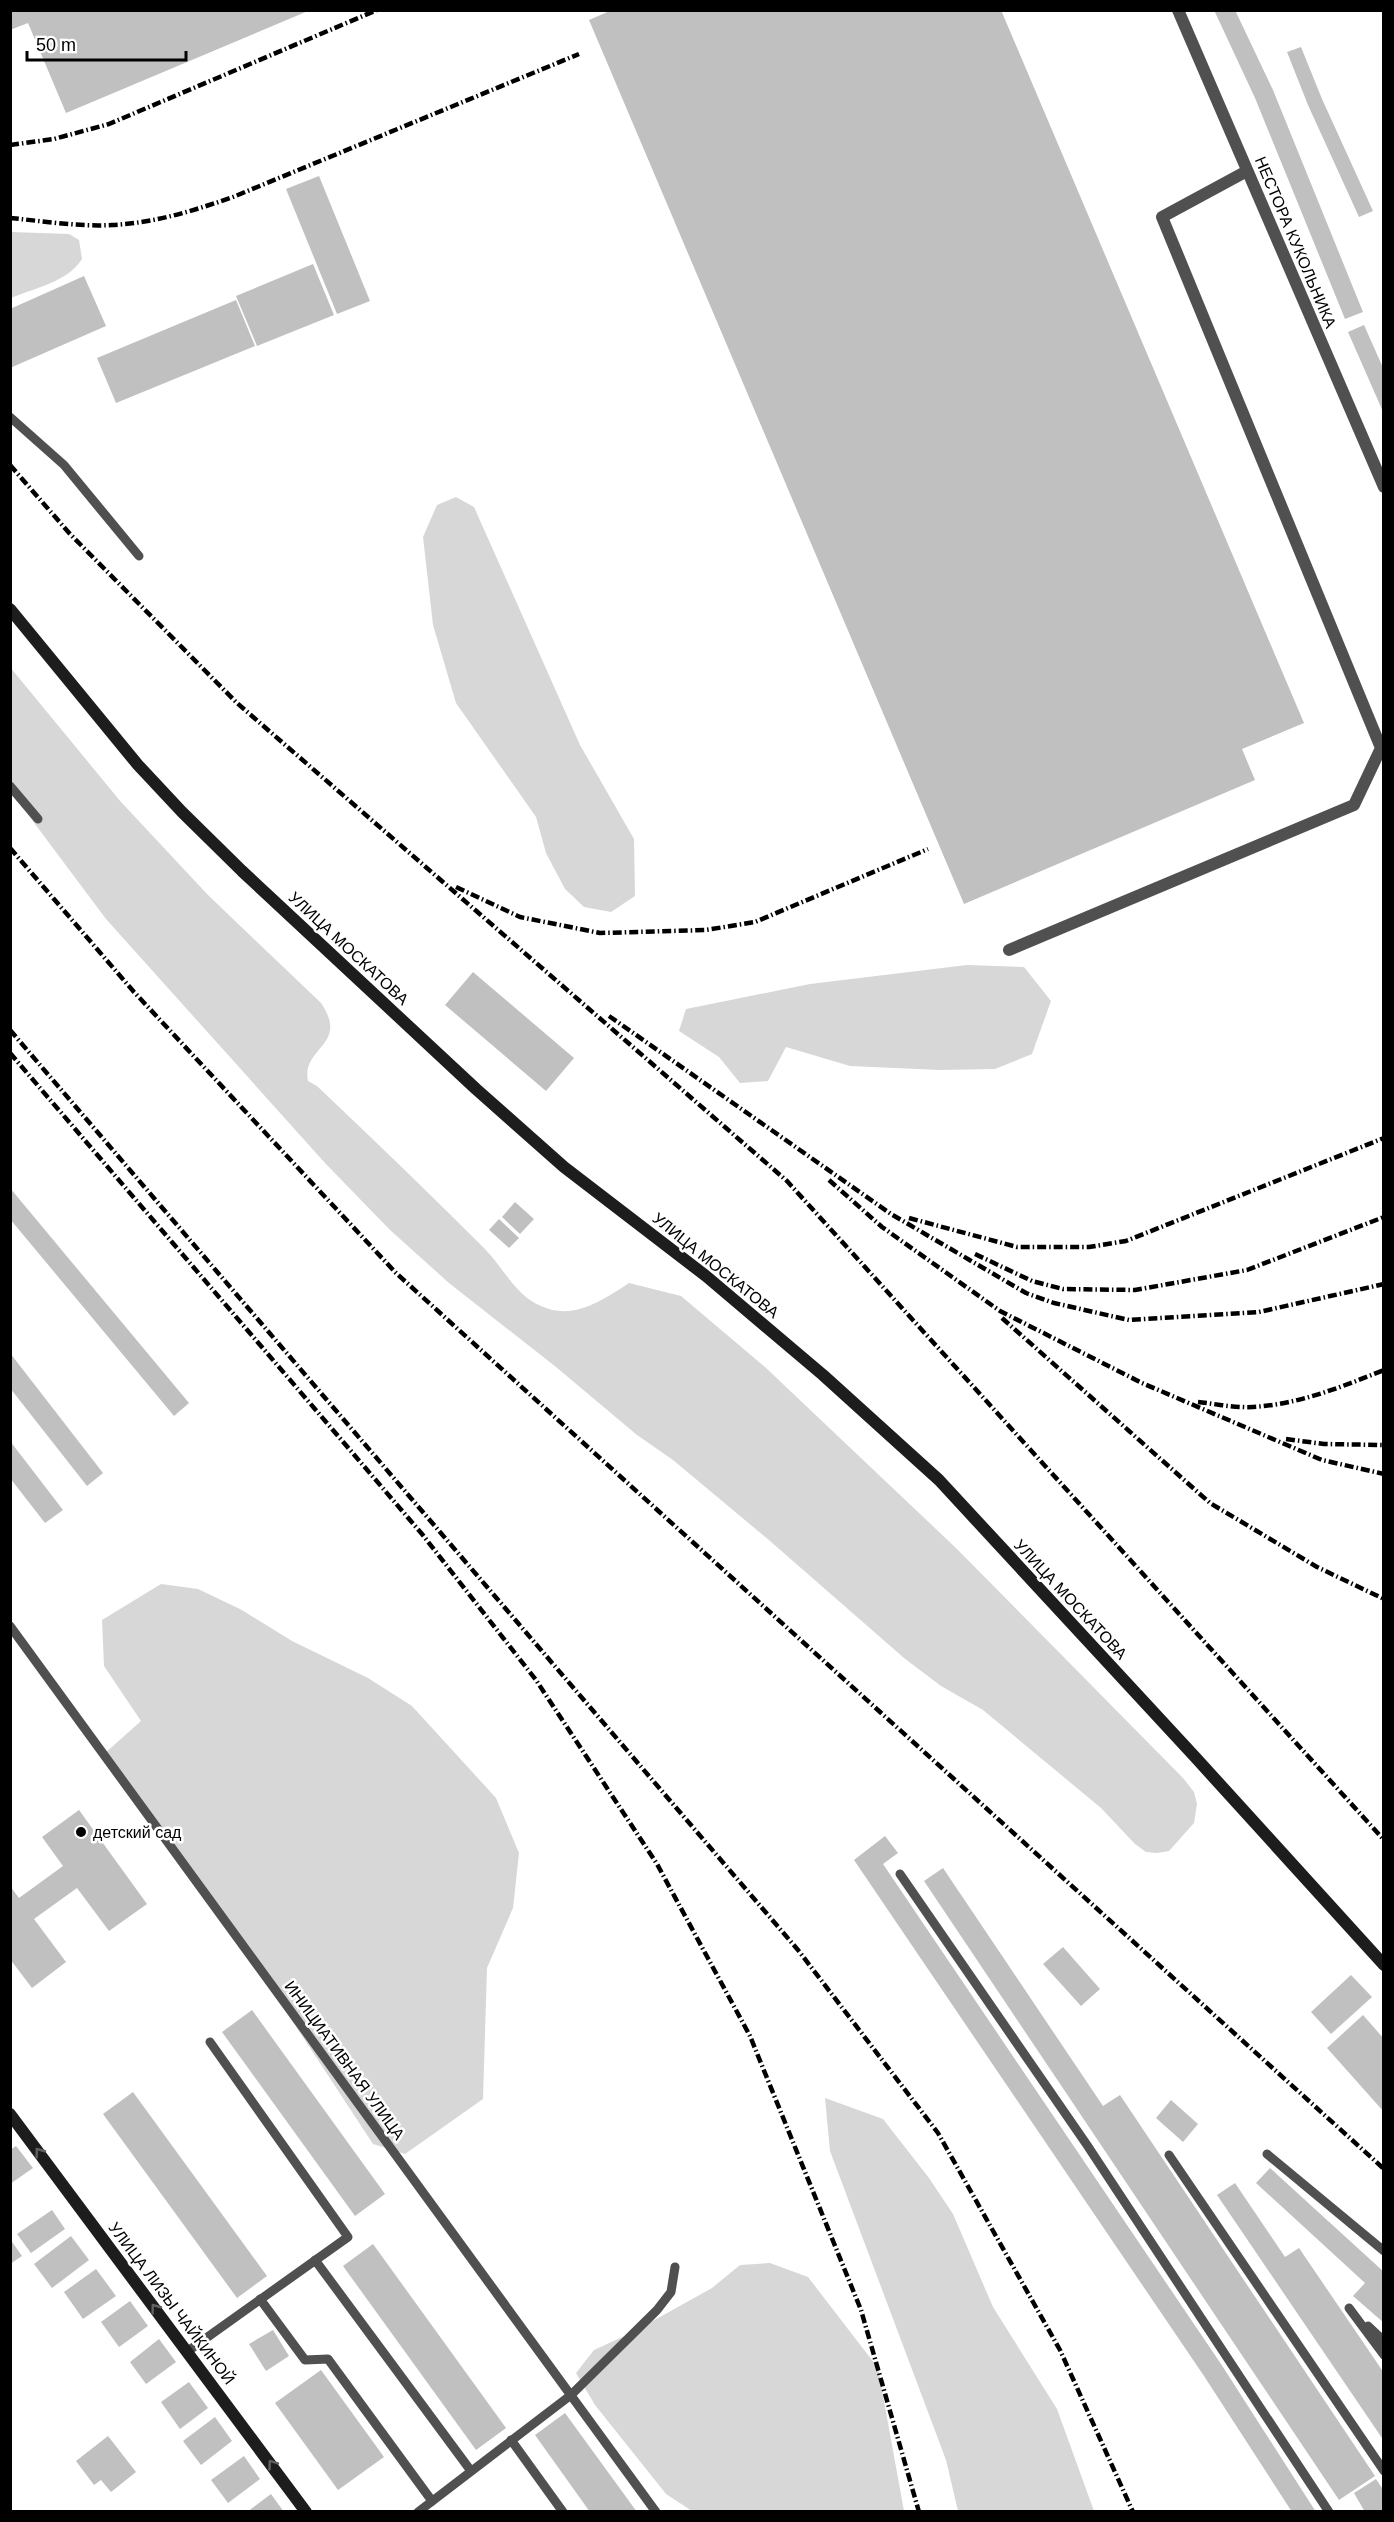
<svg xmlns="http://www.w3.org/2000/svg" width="1394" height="2522" font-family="Helvetica,sans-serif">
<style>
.green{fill:#d7d7d7}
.building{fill:#c0c0c0}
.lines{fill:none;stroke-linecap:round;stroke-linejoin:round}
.service{stroke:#505050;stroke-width:9}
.minor{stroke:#505050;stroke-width:12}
.secondary{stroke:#1d1d1d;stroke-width:12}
.rail{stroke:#000;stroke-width:4.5;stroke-dasharray:9 3 1.5 3;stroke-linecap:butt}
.oneway{stroke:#616161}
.poi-dot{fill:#000;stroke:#fff;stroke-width:2}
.labels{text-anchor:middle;stroke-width:5;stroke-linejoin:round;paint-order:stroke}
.street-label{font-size:16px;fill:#000;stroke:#fff}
.poi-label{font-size:16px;fill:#000;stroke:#fff;text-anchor:start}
</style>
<rect width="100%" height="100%" fill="#fff"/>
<g class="green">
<path d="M11 232 69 234 79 240 82 259C68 282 34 288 11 298Z"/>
<path d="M456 497 474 507 580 745 634 839 635 896 611 912 584 907 565 889 546 853 536 817 456 703 433 625 423 537 437 505Z"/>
<path d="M10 667 121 802 208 895 321 1003C350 1046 301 1047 308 1081L317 1086C373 1139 429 1193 484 1248 502 1266 516 1296 541 1306 573 1321 603 1300 629 1283L681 1296 765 1367 957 1549 1183 1778 1194 1792 1197 1804 1194 1823 1169 1851 1157 1853 1146 1852 1135 1844 1101 1808 983 1710 941 1686 904 1658 770 1541 673 1460 637 1435 556 1367 449 1283 390 1230 325 1163 106 919 11 792Z"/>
<path d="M967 965 1024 967 1051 1001 1032 1054 995 1069 940 1070 850 1066 786 1047 768 1081 740 1083 719 1057 679 1031 686 1009 810 984Z"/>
<path d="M161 1584 198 1589 240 1609 292 1641 368 1678 412 1706 496 1798 519 1853 513 1908 487 1968 483 2099 405 2154 373 2144 234 1932 104 1754 141 1721 104 1666 102 1620Z"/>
<path d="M825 2098 883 2119 929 2178 953 2214 993 2307 1057 2409 1094 2511H958L946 2460 830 2151Z"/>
<path d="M770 2263 808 2277 878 2368 904 2511H692L666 2494 595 2405 576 2373 594 2350 633 2332 712 2288 740 2265Z"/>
</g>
<g class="building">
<path d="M612 10H1001L1304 723 1242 749 1255 780 964 904 589 20Z"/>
<path d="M1214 10H1235L1273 90 1363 312 1345 319 1255 98Z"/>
<path d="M10 11H308L66 113 28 23 10 30Z"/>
<path d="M1301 47 1322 99 1373 211 1359 217 1308 105 1287 52Z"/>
<path d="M319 176 370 301 337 314 286 189Z"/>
<path d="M313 264 334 315 257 346 236 296Z"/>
<path d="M84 276 106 326 10 368V309Z"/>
<path d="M236 300 255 346 116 403 97 358Z"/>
<path d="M1364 325 1384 370V414L1348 332Z"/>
<path d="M473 972 574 1058 546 1091 445 1005Z"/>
<path d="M10 1188 189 1403 174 1416 10 1219Z"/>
<path d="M515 1202 534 1219 520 1234 502 1217Z"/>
<path d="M499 1219 519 1238 509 1248 489 1230Z"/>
<path d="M10 1353 103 1473 87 1486 10 1388Z"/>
<path d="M10 1441 63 1510 45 1523 10 1478Z"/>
<path d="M79 1810 147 1904 109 1931 77 1888 34 1919 66 1962 32 1988 10 1959V1886L19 1898 63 1866 42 1837Z"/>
<path d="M885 1836 898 1853 883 1864 1221 2364 1316 2512H1292L1204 2376 854 1860Z"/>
<path d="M943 1868 1103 2106 1120 2095 1375 2476 1339 2500 924 1881Z"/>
<path d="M1063 1947 1100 1989 1081 2006 1043 1964Z"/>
<path d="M1351 1975 1372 1997 1331 2034 1311 2012Z"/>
<path d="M252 2010 385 2194 355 2216 222 2032Z"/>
<path d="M1363 2015 1384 2039V2112L1327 2048Z"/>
<path d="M133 2092 267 2276 237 2298 103 2114Z"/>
<path d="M1171 2100 1198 2124 1183 2142 1156 2118Z"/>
<path d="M16 2146 33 2168 10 2184V2150Z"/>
<path d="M1270 2168 1384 2272V2323L1353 2296 1365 2283 1256 2183Z"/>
<path d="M1235 2183 1285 2257 1299 2248 1384 2373V2441L1217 2195Z"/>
<path d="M52 2210 65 2229 31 2253 17 2234Z"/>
<path d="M71 2236 89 2260 52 2288 34 2264Z"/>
<path d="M10 2239 22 2256 10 2264Z"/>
<path d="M373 2244 506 2428 476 2450 343 2266Z"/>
<path d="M96 2269 116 2296 83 2319 64 2292Z"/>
<path d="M130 2301 148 2326 119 2347 101 2322Z"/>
<path d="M273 2330 289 2356 266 2371 249 2344Z"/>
<path d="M159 2339 176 2362 146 2384 130 2362Z"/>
<path d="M321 2370 384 2457 338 2490 275 2403Z"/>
<path d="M189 2382 208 2408 180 2429 161 2402Z"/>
<path d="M565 2413 637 2512H590L535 2435Z"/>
<path d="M215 2417 232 2441 201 2465 183 2441Z"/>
<path d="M108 2436 136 2472 111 2492 101 2480 94 2485 76 2461Z"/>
<path d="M244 2456 260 2479 228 2503 211 2480Z"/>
<path d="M1376 2479 1384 2491V2512H1365L1354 2493Z"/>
<path d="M271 2494 284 2512H247Z"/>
</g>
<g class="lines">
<g class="service">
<path d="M10 417 64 465 139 556"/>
<path d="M10 786 38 819"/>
<path d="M10 1626 656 2512"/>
<path d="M900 1874 1087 2145 1329 2512"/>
<path d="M1267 2154 1384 2251"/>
<path d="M1169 2155 1384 2471"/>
<path d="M315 2260 471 2471"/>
<path d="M260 2299 305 2360 328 2359 432 2501"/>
<path d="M1349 2308 1384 2355"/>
<path d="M1368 2326 1384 2341"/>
<path d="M188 2351 348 2237 210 2042"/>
<path d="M511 2440 563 2512"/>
<path d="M418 2512 571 2395 657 2310 671 2292 675 2267"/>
</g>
<g class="minor">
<path d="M1178 10 1384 487"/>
<path d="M1009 950 1354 805 1381 748 1162 217 1247 171"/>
</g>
<g class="secondary">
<path d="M10 609 138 765 182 812 242 871 476 1089 564 1167 706 1276 823 1375 939 1480 1196 1758 1384 1965"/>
<path d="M10 2114 306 2512"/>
</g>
<g class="rail">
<path d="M10 145 54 139 109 124 377 10"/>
<path d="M10 218C43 221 79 227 112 225 154 223 193 211 233 197L579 54"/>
<path d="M10 465 70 534 237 703 787 1181 1384 1840"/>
<path d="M10 848 134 992 396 1273 1384 2169"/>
<path d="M456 887 520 917 600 933 706 930 755 922 928 849"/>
<path d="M609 1016 891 1214 1026 1293 1054 1303 1129 1320 1259 1312 1384 1284"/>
<path d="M10 1030 798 1950 938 2133 1060 2350 1133 2512"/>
<path d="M10 1053 422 1534 536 1680 657 1864 750 2036 861 2310 919 2512"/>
<path d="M829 1180 882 1227 1000 1311 1142 1383 1322 1460 1384 1474"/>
<path d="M909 1218 1017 1247H1089L1126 1241 1384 1138"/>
<path d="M975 1254 1032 1281 1063 1289 1135 1290 1247 1270 1384 1217"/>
<path d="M1002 1318 1210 1503 1317 1567 1384 1599"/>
<path d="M1198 1402C1216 1404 1235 1408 1253 1407 1300 1404 1341 1387 1384 1370"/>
<path d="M1286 1439 1324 1444 1384 1445"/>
</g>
</g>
<defs><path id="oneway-chevron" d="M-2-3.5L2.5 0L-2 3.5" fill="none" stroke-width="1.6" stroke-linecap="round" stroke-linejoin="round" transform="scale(1.5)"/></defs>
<g class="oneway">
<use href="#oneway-chevron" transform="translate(39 2152) rotate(-127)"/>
<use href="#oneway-chevron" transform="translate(155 2308) rotate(-127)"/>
<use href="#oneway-chevron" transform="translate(272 2464) rotate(-126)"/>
</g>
<circle class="poi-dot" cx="81" cy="1832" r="6"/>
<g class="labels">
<g class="street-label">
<text transform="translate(1296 242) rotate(67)" y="6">НЕСТОРА КУКОЛЬНИКА</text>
<text transform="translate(349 948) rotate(43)" y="6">УЛИЦА МОСКАТОВА</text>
<text transform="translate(716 1265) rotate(39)" y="6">УЛИЦА МОСКАТОВА</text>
<text transform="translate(1071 1599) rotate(47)" y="6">УЛИЦА МОСКАТОВА</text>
<text transform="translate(345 2060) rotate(54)" y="6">ИНИЦИАТИВНАЯ УЛИЦА</text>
<text transform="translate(172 2303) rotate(53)" y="6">УЛИЦА ЛИЗЫ ЧАЙКИНОЙ</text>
</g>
<g class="poi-label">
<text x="93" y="1838">детский сад</text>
</g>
</g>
<rect width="1394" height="2522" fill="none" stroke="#000000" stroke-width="24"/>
<path d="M27 51v9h159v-9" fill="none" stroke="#000000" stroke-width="3"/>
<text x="36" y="51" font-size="18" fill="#000000" stroke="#ffffff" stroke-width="4.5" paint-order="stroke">50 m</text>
</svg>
